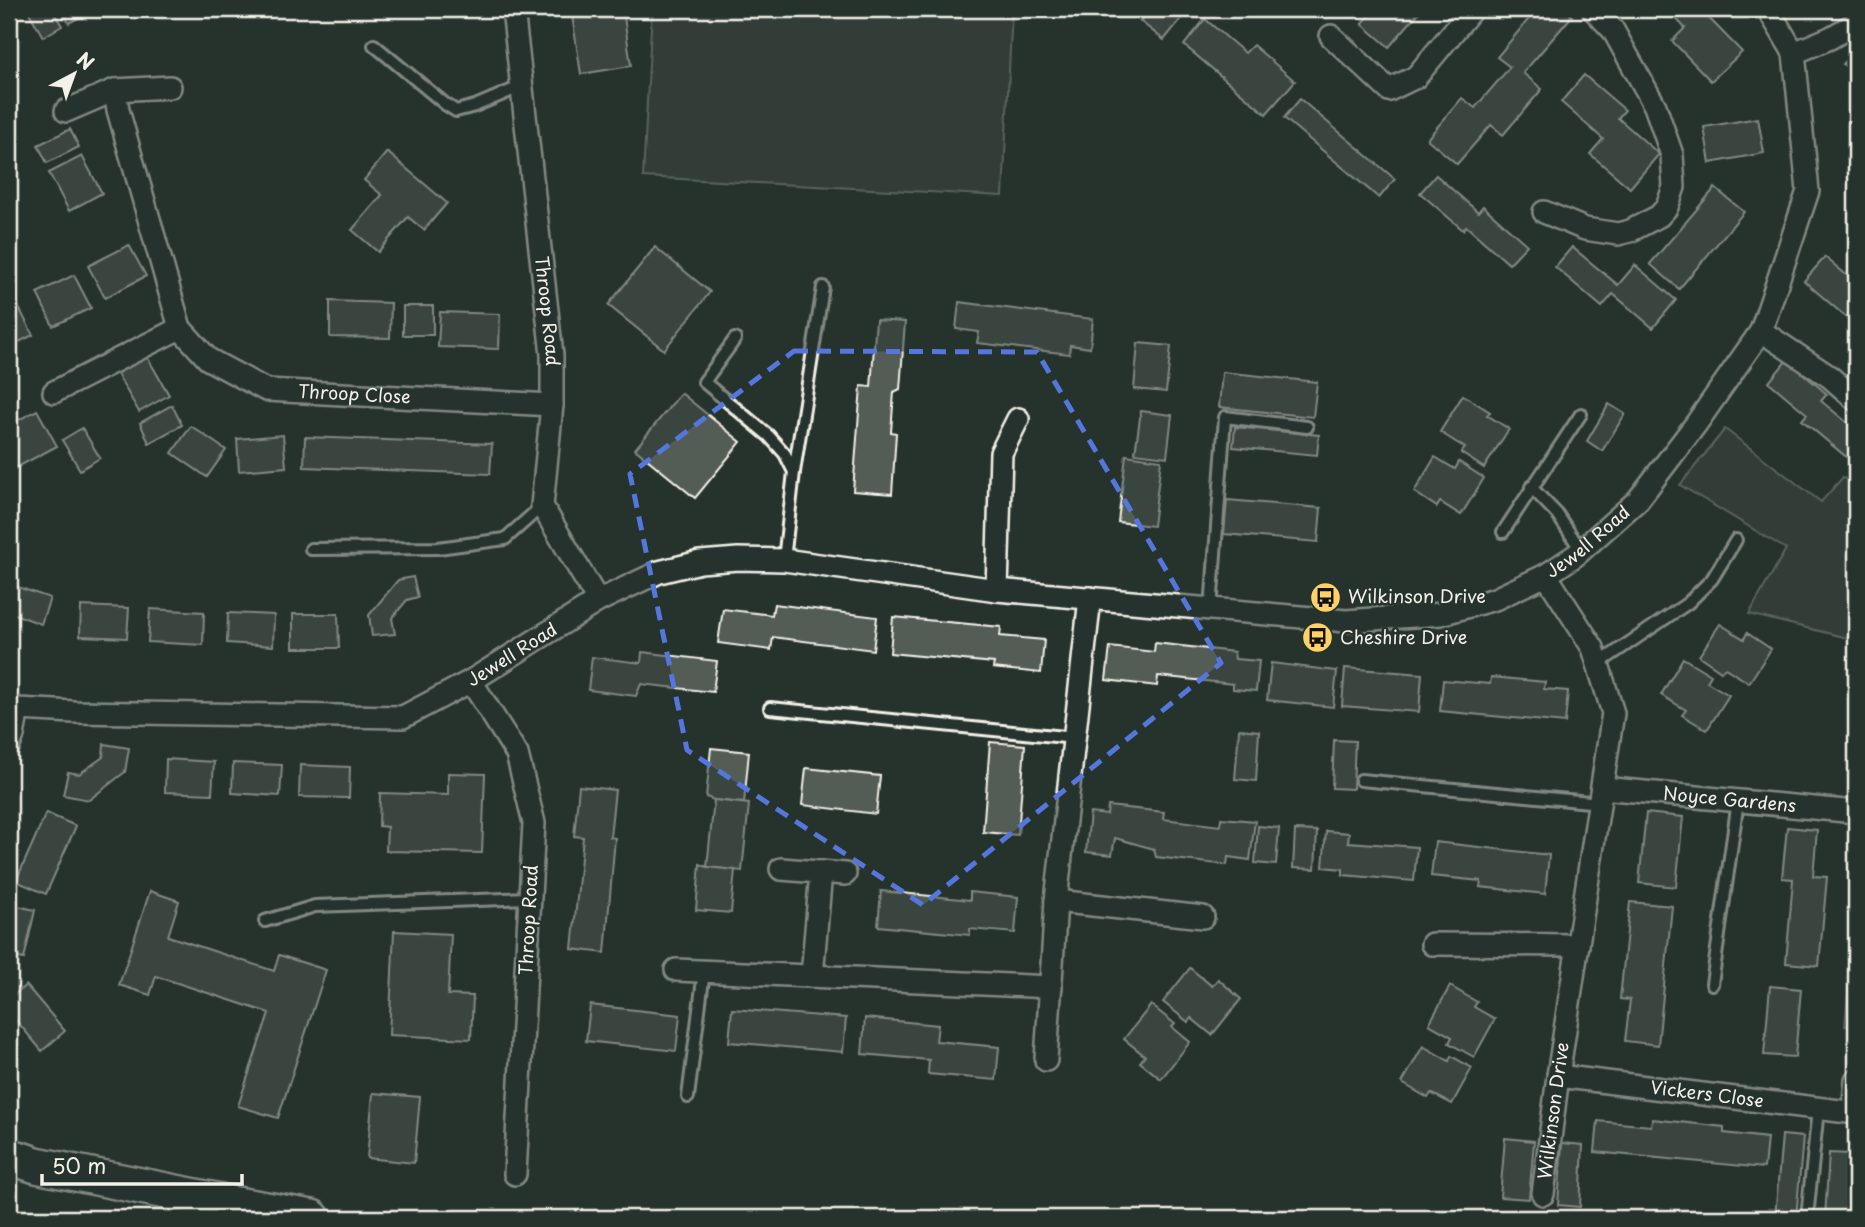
<svg xmlns="http://www.w3.org/2000/svg" width="1865" height="1227" font-family="'Playpen Sans',sans-serif">
<style>
.green{fill:#414b45;stroke:#9a9e96;stroke-width:2}
.building{fill:#525c55;stroke:#f4f1e8;stroke-width:2}
.lines{fill:none;stroke-linecap:round;stroke-linejoin:round}
.service-casing{stroke:#f4f1e8;stroke-width:16}
.minor-casing{stroke:#f4f1e8;stroke-width:26}
.trunk-casing{stroke:#f4f1e8;stroke-width:40}
.service{stroke:#26332d;stroke-width:10}
.minor{stroke:#26332d;stroke-width:21}
.trunk{stroke:#26332d;stroke-width:35}
.marked{fill:none;stroke:#5377dc;stroke-width:5;stroke-dasharray:14 9;stroke-linejoin:round}
.labels{text-anchor:middle;stroke-width:5;stroke-linejoin:round;paint-order:stroke}
.street-label{font-size:18px;fill:#f4f1e8;stroke:#26332d}
.poi-label{font-size:18px;fill:#f4f1e8;stroke:#26332d;text-anchor:start}
</style>
<rect width="100%" height="100%" fill="#26332d"/>
<filter id="ink" filterUnits="userSpaceOnUse"><feTurbulence type="fractalNoise" baseFrequency=".0143" numOctaves="2"/><feDisplacementMap in="SourceGraphic" scale="14" xChannelSelector="R" yChannelSelector="G"/><feConvolveMatrix kernelMatrix="1 2 1 2 8 2 1 2 1" color-interpolation-filters="sRGB"/></filter>
<g filter="url(#ink)">
<g class="green">
<path d="M652 9H1012L1003 196 643 177Z"/>
<path d="M1725 429 1821 502 1843 477 1856 484V640L1749 614 1786 549 1680 485Z"/>
<path d="M1856 899V1027L1845 1026Z"/>
</g>
<g class="building">
<path d="M27 9H52L62 26 43 37Z"/>
<path d="M62 9H96L69 23Z"/>
<rect x="118" y="9" width="41" height="1"/>
<path d="M571 9H623L631 66 581 74Z"/>
<path d="M1150 9H1189L1164 40 1140 21Z"/>
<path d="M1375 9H1422L1389 47 1362 24Z"/>
<path d="M1537 9H1564L1572 16 1523 73 1542 89 1503 135 1491 125 1457 164 1427 139 1462 98 1475 108 1510 67 1497 57Z"/>
<path d="M1667 9H1707L1703 12 1742 52 1711 81 1672 41 1685 28Z"/>
<path d="M1205 19 1245 53 1253 45 1295 81 1266 114 1184 45Z"/>
<path d="M1856 48V75L1843 64Z"/>
<path d="M1584 75 1625 110 1618 118 1659 154 1630 188 1590 154 1603 139 1561 102Z"/>
<path d="M1300 99 1395 179 1379 198 1284 118Z"/>
<path d="M1758 118 1764 153 1710 163 1704 127Z"/>
<path d="M70 129 79 147 47 163 38 145Z"/>
<path d="M387 152 447 203 424 230 408 217 378 252 352 230 382 195 364 180Z"/>
<path d="M82 156 102 193 69 211 49 173Z"/>
<path d="M1436 175 1478 212 1483 206 1527 245 1509 264 1466 226 1463 230 1420 193Z"/>
<path d="M1715 188 1744 212 1679 289 1650 264Z"/>
<path d="M129 245 146 276 105 298 88 266Z"/>
<path d="M655 247 710 292 664 350 608 305Z"/>
<path d="M1572 247 1618 285 1635 265 1676 300 1653 328 1613 294 1602 307 1555 267Z"/>
<path d="M1825 257 1856 283V305L1846 317 1804 281Z"/>
<path d="M74 275 91 308 53 326 37 293Z"/>
<path d="M330 301 391 303 390 338 330 337Z"/>
<path d="M16 302 33 335 9 347V306Z"/>
<path d="M959 302 1093 319 1090 348 1070 345 1069 354 977 343 979 332 956 329Z"/>
<rect x="403" y="306" width="30" height="29"/>
<path d="M440 312 500 314 499 349 438 347Z"/>
<path d="M876 320 905 322 900 389 894 392 891 432 896 433 892 494 853 491 861 386 871 387Z"/>
<path d="M1138 343 1171 346 1166 392 1134 389Z"/>
<path d="M146 355 169 395 139 412 116 372Z"/>
<path d="M1787 360 1827 394 1821 401 1856 430V465L1802 420 1807 414 1769 382Z"/>
<path d="M1222 372 1317 382 1313 417 1219 407Z"/>
<path d="M681 393 741 442 695 498 635 449Z"/>
<path d="M1463 395 1490 412 1487 415 1509 429 1484 468 1461 453 1465 448 1440 432Z"/>
<path d="M1609 404 1625 414 1602 451 1587 441Z"/>
<path d="M172 405 182 425 149 443 140 423Z"/>
<path d="M37 410 57 446 10 471 9 469V425Z"/>
<path d="M1141 411 1172 415 1167 457 1135 453Z"/>
<path d="M191 426 226 450 207 477 172 453Z"/>
<path d="M1235 427 1319 435 1317 455 1233 447Z"/>
<path d="M82 428 100 458 80 470 62 440Z"/>
<path d="M283 435 286 467 239 471 237 439Z"/>
<path d="M305 437 492 444 490 474 304 467Z"/>
<path d="M1126 455 1161 460 1153 526 1118 522Z"/>
<path d="M1435 457 1455 469 1459 462 1484 478 1461 515 1440 502 1437 507 1414 492Z"/>
<path d="M1227 500 1321 508 1318 542 1224 534Z"/>
<path d="M413 577 418 597 407 600 392 618 395 634 372 636 369 615 398 580Z"/>
<path d="M9 584 50 598 41 624 9 612Z"/>
<path d="M774 604 877 617 873 650 773 637 771 650 718 643 723 609 772 615Z"/>
<path d="M81 606 129 608 127 638 80 636Z"/>
<path d="M150 609 204 612 203 645 148 642Z"/>
<path d="M228 613 274 615 273 646 227 643Z"/>
<path d="M293 614H338L339 648H293Z"/>
<path d="M893 617 1001 627 1000 636 1044 640 1041 673 993 668 994 663 890 653Z"/>
<path d="M1720 624 1744 639 1747 633 1771 649 1749 683 1725 668 1721 671 1699 656Z"/>
<path d="M1155 643 1234 652 1235 659 1259 661 1256 691 1233 689V684L1158 676 1157 686 1106 680 1110 647 1154 652Z"/>
<path d="M642 652 717 661 713 692 641 684 636 696 588 690 592 657 641 663Z"/>
<path d="M1683 658 1711 675 1707 682 1729 695 1707 730 1682 715 1686 710 1661 695Z"/>
<path d="M1271 663 1337 671 1333 707 1267 700Z"/>
<path d="M1345 668 1422 674 1419 712 1342 706Z"/>
<path d="M1491 677 1545 682 1544 689 1568 691 1565 723 1440 711 1443 680 1490 684Z"/>
<path d="M1239 729 1259 731 1256 781 1235 779Z"/>
<path d="M1334 740 1355 741 1353 789 1332 788Z"/>
<path d="M990 742 1025 745 1018 835 983 832Z"/>
<path d="M104 744 129 748 125 772 89 800 63 795 68 772 79 774 103 757Z"/>
<path d="M711 748 749 752 744 803 714 800 706 797Z"/>
<path d="M166 759 214 762 212 794 165 792Z"/>
<path d="M233 763 282 765 280 796 232 793Z"/>
<path d="M300 765 350 767 349 798 299 797Z"/>
<path d="M806 768 880 776 876 814 802 805Z"/>
<path d="M448 773 485 774 482 853 386 851 387 827 379 826 380 793 448 795Z"/>
<path d="M579 786 615 790 610 837 615 838 605 953 572 949 583 837 574 836Z"/>
<path d="M714 800 749 804 742 871 707 867Z"/>
<path d="M1108 806 1164 812 1163 819 1220 826 1221 818 1255 821 1250 860 1228 857 1227 865 1156 857 1154 849 1115 838 1112 855 1086 852 1090 813 1107 815Z"/>
<path d="M46 813 76 826 46 894 16 881Z"/>
<path d="M1646 813 1683 817 1676 887 1639 883Z"/>
<path d="M1258 826 1279 828 1276 865 1255 863Z"/>
<path d="M1787 827 1817 830 1813 876 1827 877 1819 966 1786 963 1793 879 1782 878Z"/>
<path d="M1295 830 1317 831 1315 869 1293 868Z"/>
<path d="M1326 831 1349 833 1348 842 1417 847 1414 881 1343 875V869L1323 867Z"/>
<path d="M1435 842 1549 855 1545 894 1480 887 1481 881 1431 876Z"/>
<path d="M700 864 707 867 735 870 731 913 696 910Z"/>
<path d="M150 891 179 901 168 936 274 971 279 955 326 970 278 1118 238 1106 269 1013 156 976 150 995 119 985Z"/>
<path d="M881 891 970 900V892L1018 897 1015 933 970 929V935L878 926Z"/>
<path d="M1630 902 1672 906 1658 1045 1625 1041 1630 1000 1620 999Z"/>
<path d="M9 904 35 910 24 959 9 956Z"/>
<path d="M394 931 451 934 448 995 473 996 471 1039 389 1035Z"/>
<path d="M1190 968 1212 986 1218 979 1241 999 1212 1035 1191 1018 1188 1022 1163 1002Z"/>
<path d="M26 985 65 1031 42 1051 9 1012V999Z"/>
<path d="M1450 986 1477 1002 1474 1007 1495 1019 1474 1057 1449 1043 1452 1037 1429 1024Z"/>
<path d="M1770 986 1801 989 1795 1057 1764 1055Z"/>
<path d="M590 1005 680 1015 676 1051 586 1041Z"/>
<path d="M1151 1005 1175 1024 1172 1027 1190 1042 1161 1079 1140 1062 1145 1056 1124 1039Z"/>
<path d="M732 1009 846 1018 843 1052 729 1042Z"/>
<path d="M865 1018 938 1025 936 1041 999 1047 996 1080 928 1074 929 1060 862 1054Z"/>
<path d="M1423 1046 1449 1061 1451 1056 1472 1068 1452 1104 1431 1093 1428 1098 1402 1083Z"/>
<path d="M373 1093 420 1097 414 1163 367 1158Z"/>
<path d="M1652 1119 1724 1127V1133L1767 1138 1764 1168 1595 1152 1598 1121 1651 1126Z"/>
<path d="M1782 1135 1803 1137 1796 1218H1775Z"/>
<path d="M1505 1138 1534 1141 1529 1199 1500 1197Z"/>
<path d="M1562 1143 1583 1145 1580 1207 1558 1205Z"/>
<path d="M1829 1153 1850 1154 1846 1218H1825Z"/>
</g>
<g class="lines">
<defs>
<g id="service">
<path d="M374 45 445 104 456 111 475 106 522 86"/>
<path d="M735 339 704 382 769 436 785 454 794 472 784 560"/>
<path d="M794 472 823 287"/>
<path d="M1531 487 1557 514 1581 550"/>
<path d="M1503 532 1581 414"/>
<path d="M311 549 438 548 505 539 542 506"/>
<path d="M1211 609 1225 417 1307 427"/>
<path d="M1598 664 1688 603 1712 579 1736 540"/>
<path d="M770 708 1075 738"/>
<path d="M1361 780 1600 803"/>
<path d="M265 921 315 906 530 898"/>
<path d="M1712 984 1738 801"/>
<path d="M688 1097 704 971"/>
<path d="M1807 1218 1818 1109"/>
</g>
<g id="minor">
<path id="s1" d="M513 9 552 355V405L542 506 598 601"/>
<path d="M1331 36 1389 90 1416 77 1472 9"/>
<path d="M1794 53 1830 38 1856 23"/>
<path id="s2" d="M115 90 118 110 180 328 208 359 266 390 552 405"/>
<path d="M66 111 115 90 170 87"/>
<path d="M1544 212 1585 229 1618 234 1630 231 1659 216 1667 207 1674 187 1672 155 1655 106 1613 30 1593 9"/>
<path d="M1761 331 1830 377 1856 400"/>
<path d="M54 392 180 328"/>
<path d="M997 590 1001 453 1018 419"/>
<path d="M471 681 517 754 534 823 515 1174"/>
<path id="s3" d="M9 707 18 709 74 712 403 717 471 681 598 601 659 572 700 562 738 559 784 560 997 590 1346 621 1441 614 1495 599 1546 575 1576 555 1638 500 1696 424 1761 331 1808 191 1794 53 1768 9"/>
<path d="M9 746 13 735 18 709"/>
<path id="s4" d="M1602 788 1856 812"/>
<path d="M781 869 845 874"/>
<path d="M1056 901 1203 917"/>
<path d="M1432 944 1578 945"/>
<path d="M676 970 1051 987"/>
<path d="M812 976 821 872"/>
<path d="M1046 1060 1056 901 1090 598"/>
<path id="s5" d="M1558 1076 1856 1113"/>
<path d="M1853 1113 1856 1080"/>
<path id="s6" d="M1543 1194 1558 1076 1613 713 1593 648 1546 575"/>
</g>
<path id="trunk" d="M9 1156 36 1165 231 1204 312 1218"/>
</defs>
<use href="#service" class="service-casing"/>
<use href="#minor" class="minor-casing"/>
<use href="#trunk" class="trunk-casing"/>
<use href="#service" class="service"/>
<use href="#minor" class="minor"/>
<use href="#trunk" class="trunk"/>
</g>
</g>
<path d="M0 0H1865V1227H0ZM794 351 1037 352 1221 663 923 905 687 750 630 474Z" fill="#26332d" fill-opacity=".55" fill-rule="evenodd"/>
<path class="marked" d="M794 351 1037 352 1221 663 923 905 687 750 630 474Z"/>
<defs>
<symbol id="bus-disc" viewBox="-11 -11 22 22"><circle r="9.5" fill="#ffd166" stroke="#26332d"/><path d="M-5-6H5V4H4V6H2V4H-2V6H-4V4H-5ZM-3.5-4V0h7V-4ZM-3.5 1.2v1.5H-2V1.2ZM2 1.2v1.5H3.5V1.2Z" fill="#111"/></symbol>
</defs>
<g fill-rule="evenodd">
<use href="#bus-disc" x="1308" y="580" width="35" height="35"/>
<use href="#bus-disc" x="1300" y="620" width="35" height="35"/>
</g>
<g class="labels">
<g class="street-label">
<text dy="6" stroke="none"><textPath href="#s1" startOffset="304">Throop Road</textPath></text>
<text dy="6" stroke="none"><textPath href="#s2" startOffset="443">Throop Close</textPath></text>
<text dy="6" stroke="none"><textPath href="#s3" startOffset="1642">Jewell Road</textPath></text>
<text dy="6" stroke="none"><textPath href="#s3" startOffset="520">Jewell Road</textPath></text>
<text dy="6" stroke="none"><textPath href="#s4" startOffset="128">Noyce Gardens</textPath></text>
<text transform="translate(529 920) rotate(-87)" y="6">Throop Road</text>
<text dy="6" stroke="none"><textPath href="#s5" startOffset="150">Vickers Close</textPath></text>
<text dy="6" stroke="none"><textPath href="#s6" startOffset="84">Wilkinson Drive</textPath></text>
</g>
<g class="poi-label">
<text x="1348" y="603">Wilkinson Drive</text>
<text x="1340" y="644">Cheshire Drive</text>
</g>
</g>
<rect width="1865" height="1227" fill="none" stroke="#26332d" stroke-width="35"/>
<rect x="18" y="18" width="1830" height="1192" fill="none" stroke="#f4f1e8" stroke-width="2.5" filter="url(#ink)"/>
<g transform="translate(74 74) rotate(41)" stroke="#26332d" stroke-width="5" paint-order="stroke">
<path d="M0-5L12 26L0 18L-12 26Z" fill="#f4f1e8"/>
<text y="-10" font-size="19" font-weight="bold" text-anchor="middle" fill="#f4f1e8">N</text>
</g>
<path d="M42 1174v10h200v-10" fill="none" stroke="#f4f1e8" stroke-width="3.5"/>
<text x="52" y="1174" font-size="21" fill="#f4f1e8" stroke="#26332d" stroke-width="5" paint-order="stroke">50 m</text>
</svg>
